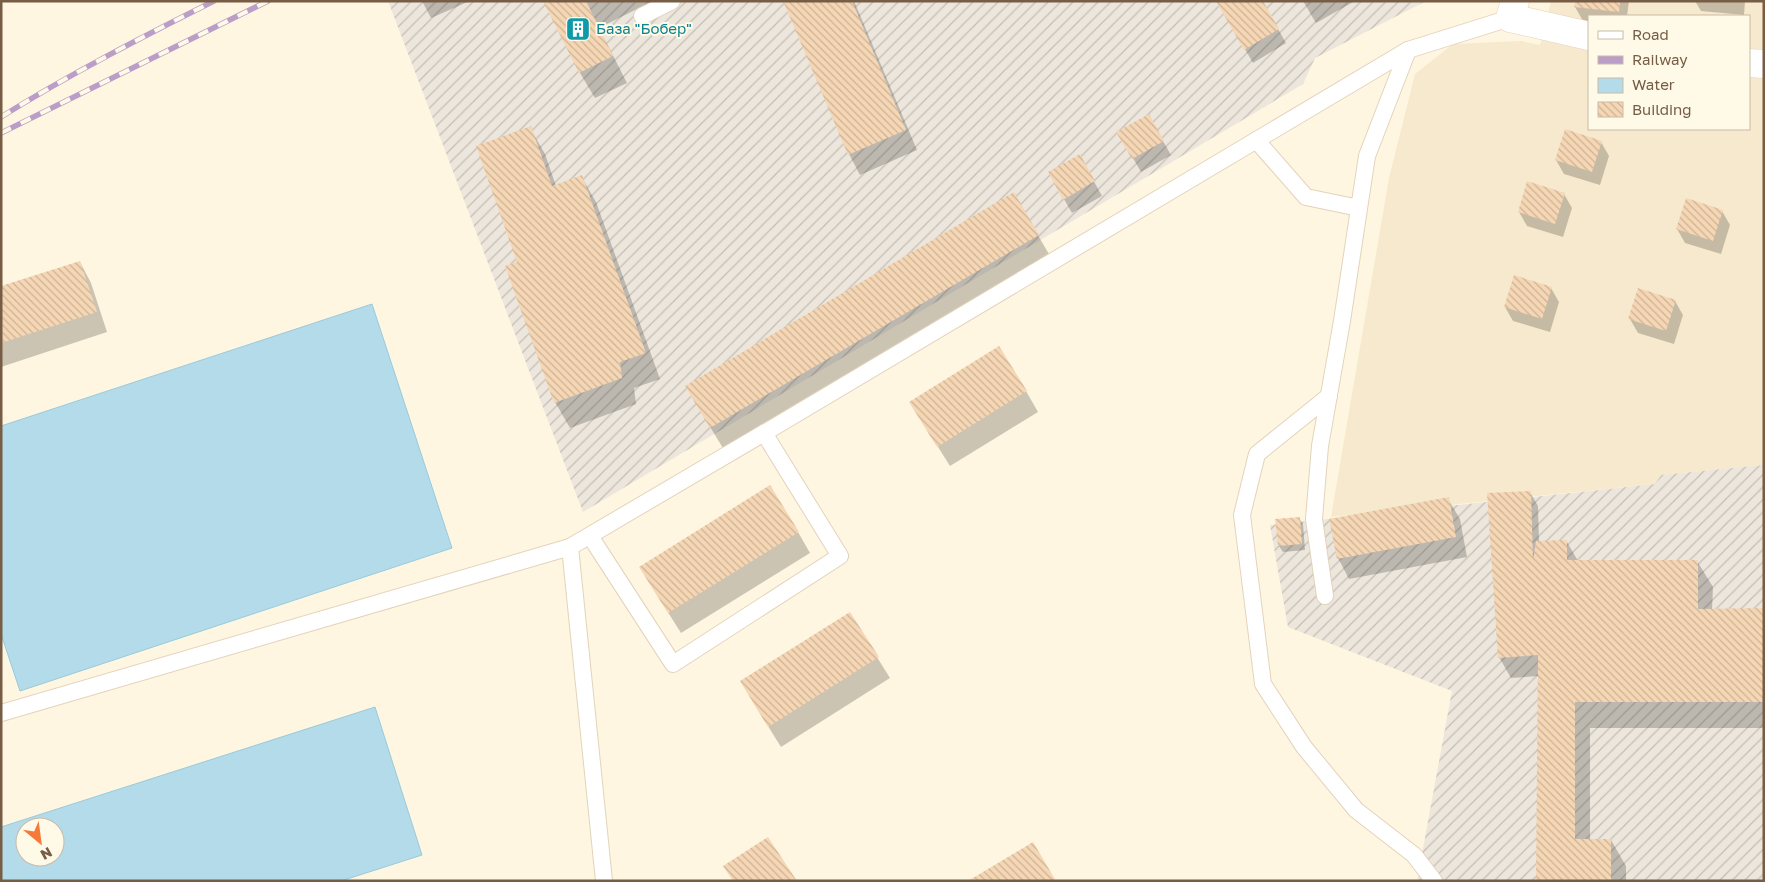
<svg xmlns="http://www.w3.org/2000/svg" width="1765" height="882" font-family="'Golos Text',sans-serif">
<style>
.residential{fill:#f7e9cd;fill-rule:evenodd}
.industrial{fill:url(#industrial-furrows)}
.water{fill:#b3dbea;stroke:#98cadc;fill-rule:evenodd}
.shadow{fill:#0003}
.building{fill:url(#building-back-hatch)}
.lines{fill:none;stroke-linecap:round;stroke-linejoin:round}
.lane-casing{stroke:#e3d3bb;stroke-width:18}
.street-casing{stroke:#e3d3bb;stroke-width:29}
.lane{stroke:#fff;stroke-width:16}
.street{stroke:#fff;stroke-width:28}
.rail-casing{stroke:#ba9ec8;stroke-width:5.5}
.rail{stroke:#fff9e8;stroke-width:4;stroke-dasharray:11;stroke-linecap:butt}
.labels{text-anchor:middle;stroke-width:4;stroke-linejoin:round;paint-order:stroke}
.culture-label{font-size:15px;fill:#0d838f;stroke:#fff9e8;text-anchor:start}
</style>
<defs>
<pattern id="industrial-furrows" width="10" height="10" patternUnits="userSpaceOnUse" patternTransform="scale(1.25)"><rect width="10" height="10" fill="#ece6dc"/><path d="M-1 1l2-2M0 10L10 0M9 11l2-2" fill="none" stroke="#c4beb4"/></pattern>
<pattern id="building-back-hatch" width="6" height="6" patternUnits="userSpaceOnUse" patternTransform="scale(1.25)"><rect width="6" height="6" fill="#f6d7b5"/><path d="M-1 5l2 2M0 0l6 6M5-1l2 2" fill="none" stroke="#ccb295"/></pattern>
</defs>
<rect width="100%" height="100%" fill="#fef6e0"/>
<path class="residential" d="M1551 1H1764V465L1661 475 1655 484 1331 517 1389 178 1415 74 1453 44 1521 41 1540 45ZM1589 16H1749V129H1589Z"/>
<g class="industrial">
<path d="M388 1H1426L1315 58 1303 84 583 512Z"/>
<path d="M1764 465V881H1417L1452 691 1288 627 1270 525 1655 484 1661 475Z"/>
</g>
<g class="water">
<path d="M372 304 452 548 20 691 1 634V426Z"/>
<path d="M375 707 422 855 341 881H1V827ZM25 827H55V857H25Z"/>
</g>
<g class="shadow">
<path d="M422 1H470L431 18Z"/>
<path d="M544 1H653L599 28 627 83 595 98 580 73Z"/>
<path d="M784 1H854L917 150 860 175 849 154Z"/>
<path d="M1217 1H1262L1286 43 1253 63Z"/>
<path d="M1303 1H1355L1316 23Z"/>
<path d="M1576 1H1629L1627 16H1589V21H1583L1575 7Z"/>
<path d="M1695 1H1745L1744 15 1701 11Z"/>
<path d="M1148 115 1171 155 1141 172 1118 132Z"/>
<path d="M530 128 545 154 556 186 581 176 596 202 660 379 634 388 636 404 570 428 555 402 519 262Z"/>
<path d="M1601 142 1609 156 1600 185 1564 174 1556 160Z"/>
<path d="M1080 156 1102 196 1072 213 1049 173Z"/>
<path d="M1014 194 1053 261 726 453 701 412Z"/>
<path d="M1564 194 1572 208 1563 237 1527 226 1519 212Z"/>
<path d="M1686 200 1722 211 1730 225 1721 254 1685 243 1677 229Z"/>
<path d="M80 262 91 283 107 332 1 367V287Z"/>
<path d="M1551 288 1559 302 1550 332 1513 321 1505 307Z"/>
<path d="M1675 301 1683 315 1674 344 1638 333 1630 319Z"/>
<path d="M1026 391 1038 412 950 466 923 423Z"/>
<path d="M1530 492 1538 506 1539 542H1567L1578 561H1697L1713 587 1712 610H1764V728H1590V840H1611L1626 866V881H1537L1539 676 1511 678 1499 657Z"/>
<path d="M1448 499 1460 519 1467 557 1349 579 1338 558Z"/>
<path d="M1299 518 1303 524 1305 550 1283 552 1279 546Z"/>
<path d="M798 532 810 553 681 633 652 587Z"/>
<path d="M850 614 890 678 781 747 753 702Z"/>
</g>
<g class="building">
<path d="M543 1H586L613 56 579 73Z"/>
<path d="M783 1H852L906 130 848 155Z"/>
<path d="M1216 1H1263L1279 29 1244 50Z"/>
<path d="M1575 1H1620L1619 12 1574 7Z"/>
<path d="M1149 114 1164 141 1132 159 1116 132Z"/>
<path d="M531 126 552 186 582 175 646 353 620 362 622 378 554 403 505 266 517 262 476 146Z"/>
<path d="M1565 129 1602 141 1592 172 1555 160Z"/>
<path d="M1080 154 1095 181 1063 200 1048 172Z"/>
<path d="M1527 181 1565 193 1555 224 1518 212Z"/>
<path d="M1014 192 1039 235 710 428 685 386Z"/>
<path d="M1686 198 1723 210 1713 241 1676 229Z"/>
<path d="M80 261 97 312 1 343V286Z"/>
<path d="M1514 275 1552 287 1542 319 1504 307Z"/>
<path d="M1638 288 1676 300 1666 331 1628 319Z"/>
<path d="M999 346 1027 391 937 447 909 402Z"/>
<path d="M770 485 799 532 668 613 639 567Z"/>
<path d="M1531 491 1533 561 1536 541 1567 540V560H1698V609L1764 608V702H1575V839H1611V881H1536L1538 655 1498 658 1487 493Z"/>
<path d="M1449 497 1456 537 1337 559 1329 519Z"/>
<path d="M1300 517 1302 544 1278 546 1275 519Z"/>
<path d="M850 612 879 657 768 727 740 681Z"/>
<path d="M768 837 797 881H733L723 866Z"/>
<path d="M1033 842 1056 881H968Z"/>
</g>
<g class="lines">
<defs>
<g id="lane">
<path d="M642 16 672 1"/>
<path d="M1256 140 1306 197 1359 208"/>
<path d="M1329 396 1257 454 1242 515 1263 684 1304 747 1356 810 1414 855 1434 881"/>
<path d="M590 536 673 664 840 556 764 433"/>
<path d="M570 547 604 881"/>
<path d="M1325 596 1314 519 1320 446 1342 321 1367 156 1408 50"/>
<path d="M1 713 570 547 764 433 1408 50 1510 18"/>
</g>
<g id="street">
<path d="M1515 1 1510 18 1589 36"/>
<path d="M1749 63 1764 64"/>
</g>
</defs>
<use href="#lane" class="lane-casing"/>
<use href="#street" class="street-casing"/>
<use href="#lane" class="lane"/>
<use href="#street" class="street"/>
<defs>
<g id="rail">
<path d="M1 117C70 74 142 37 214 1"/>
<path d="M1 133 268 1"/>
</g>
</defs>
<use href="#rail" class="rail-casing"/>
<use href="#rail" class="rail"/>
</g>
<defs>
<symbol id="building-square" viewBox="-11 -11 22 22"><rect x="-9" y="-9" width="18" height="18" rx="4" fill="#0f9aa8" stroke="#fff9e8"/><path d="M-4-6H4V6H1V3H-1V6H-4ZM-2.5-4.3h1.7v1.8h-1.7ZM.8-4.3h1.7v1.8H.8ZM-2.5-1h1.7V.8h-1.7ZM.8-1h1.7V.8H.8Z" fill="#fff"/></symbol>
</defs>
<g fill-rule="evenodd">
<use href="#building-square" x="564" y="15" width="28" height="28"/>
</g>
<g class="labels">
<g class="culture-label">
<text x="596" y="34">База "Бобер"</text>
</g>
</g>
<rect width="1765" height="882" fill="none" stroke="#775d45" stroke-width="5"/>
<rect x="1588" y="15" width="162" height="115" fill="#fff9e8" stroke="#c9bba7"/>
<rect x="1598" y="31" width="25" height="8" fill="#ffffff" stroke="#c9bba7"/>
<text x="1632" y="40" font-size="15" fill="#775d45">Road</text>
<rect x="1598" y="56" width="25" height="8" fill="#ba9ec8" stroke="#c9bba7"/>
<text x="1632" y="65" font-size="15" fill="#775d45">Railway</text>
<rect x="1598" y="78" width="25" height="15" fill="#b3dbea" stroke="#c9bba7"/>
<text x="1632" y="90" font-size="15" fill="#775d45">Water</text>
<rect x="1598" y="102" width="25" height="15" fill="url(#building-back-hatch)" stroke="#c9bba7"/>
<text x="1632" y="115" font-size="15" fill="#775d45">Building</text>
<g transform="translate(40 842) rotate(151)"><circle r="24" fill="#fff9e8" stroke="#c9bba7"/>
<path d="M0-4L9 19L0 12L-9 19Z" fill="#f57938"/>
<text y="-8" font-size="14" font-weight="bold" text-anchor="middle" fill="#775d45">N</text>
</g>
</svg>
